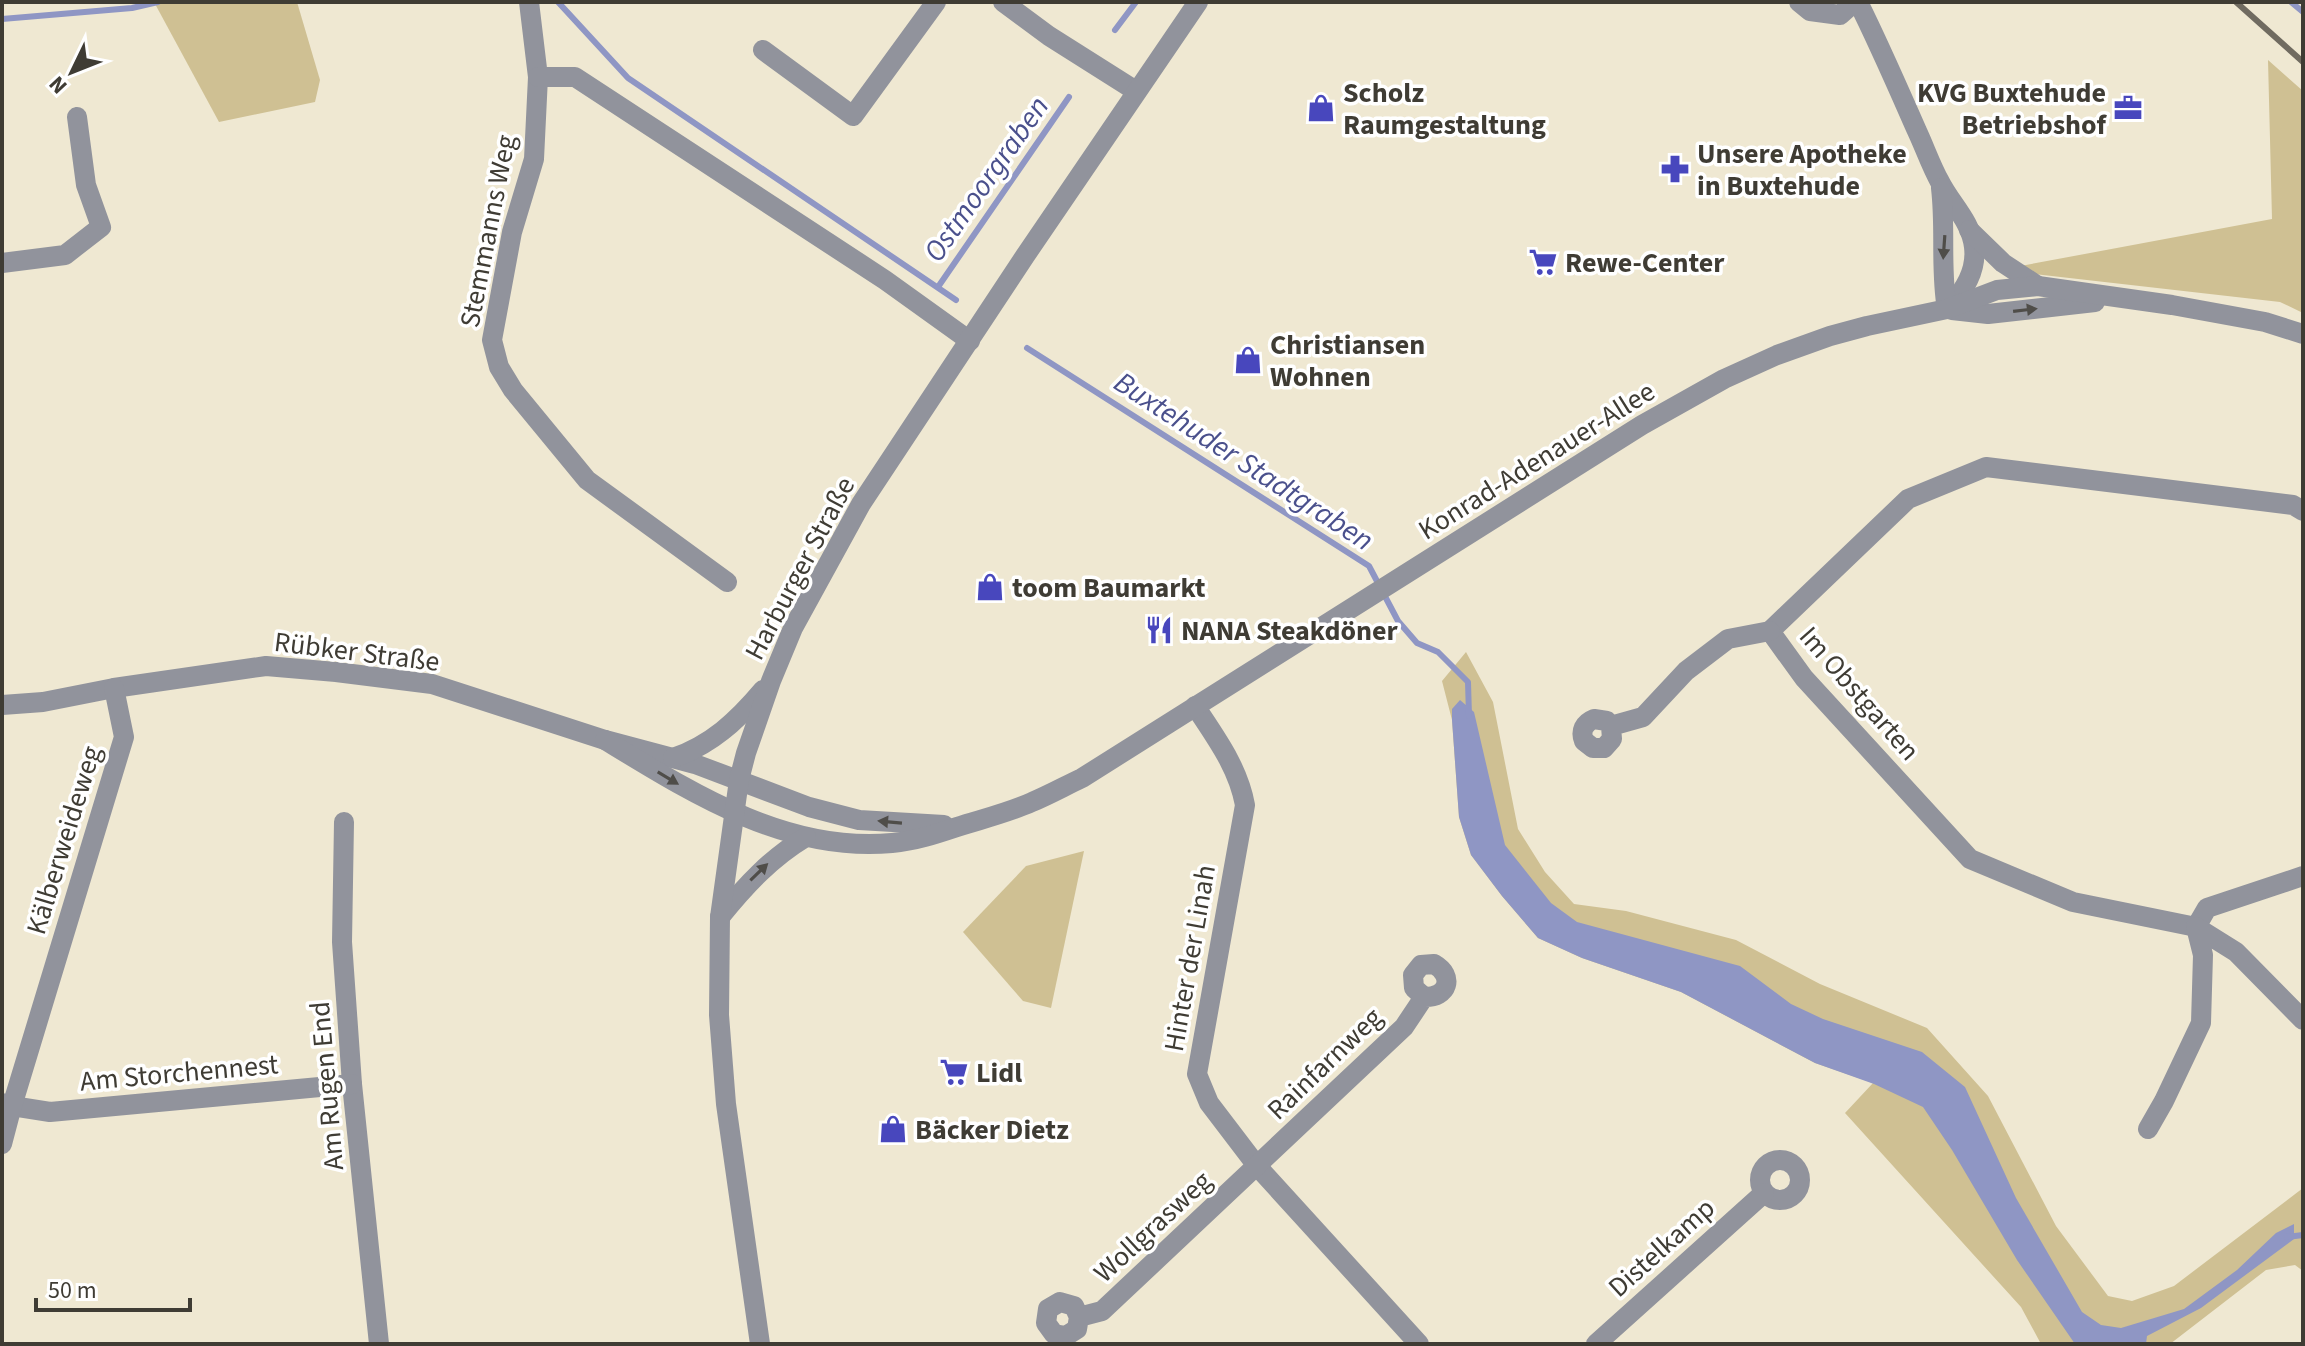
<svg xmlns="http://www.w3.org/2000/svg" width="2305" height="1346" font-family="'Source Sans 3',sans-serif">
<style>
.green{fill:#cfc093}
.water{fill:#8f96c4}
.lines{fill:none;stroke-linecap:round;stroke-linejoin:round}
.stream{stroke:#8f96c4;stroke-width:6}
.minor{stroke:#91939c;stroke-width:20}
.rail{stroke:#706b60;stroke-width:6}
.oneway{fill:#4f4d49}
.labels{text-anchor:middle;stroke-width:7;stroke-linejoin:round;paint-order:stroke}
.poi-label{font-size:28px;font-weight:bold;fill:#3f3c34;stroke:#fff;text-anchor:start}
.street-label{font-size:28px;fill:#3f3c34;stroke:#fff}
.water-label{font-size:30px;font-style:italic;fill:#4a508c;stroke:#fff}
</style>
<rect width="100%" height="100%" fill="#efe8d2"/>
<g class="green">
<path d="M154 2H297L320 80 315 102 219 122Z"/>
<path d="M2268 60 2303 91V313L2280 302 1999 270 2272 219Z"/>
<path d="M1466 652 1493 702 1518 829 1545 872 1574 904 1626 911 1736 940 1820 984 1927 1028 1988 1096 2056 1226 2108 1296 2132 1301 2174 1286 2303 1188V1271L2295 1265 2266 1270 2170 1344H2041L2021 1307 1845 1113 1873 1083 1815 1063 1681 992 1582 958 1538 938 1502 896 1471 855 1459 817 1452 720 1442 681Z"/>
<path d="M1084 851 1051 1008 1023 1001 963 932 1026 866Z"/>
</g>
<path class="water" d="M1460 700 1474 712 1505 845 1551 903 1577 922 1740 966 1791 1004 1823 1019 1922 1052 1965 1087 2016 1198 2082 1312 2101 1325 2121 1328 2184 1309 2237 1270 2276 1233 2294 1224V1239L2201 1308 2147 1336 2146 1344H2075L2017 1260 1952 1150 1923 1107 1874 1084 1815 1063 1681 992 1582 958 1538 938 1502 896 1471 855 1459 817 1452 720V709Z"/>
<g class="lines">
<g class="stream">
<path d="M558 2 628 78 956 300"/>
<path d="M2291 2 2303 12"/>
<path d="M2 19 132 8 158 2"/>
<path d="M1115 30 1136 2"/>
<path d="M938 287 1069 97"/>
<path d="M1027 348 1369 566 1398 621 1417 643 1438 652 1468 682 1469 716"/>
<path d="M2287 1237 2303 1235"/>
</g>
<g class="minor">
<path d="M529 2 538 77 534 159 512 232 492 340 499 367 513 390 587 480 727 582"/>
<path d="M1003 2 1049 36 1136 91"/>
<path d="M1799 2 1810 11 1840 15 1849 7 1852 2"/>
<path d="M1858 2C1879 44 1898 88 1917 131 1925 148 1931 166 1940 182 1951 204 1971 221 1974 247 1977 271 1964 290 1949 308"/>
<path d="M763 50 853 116 936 2"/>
<path d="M538 77H575L885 280 970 341"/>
<path d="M1941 188C1946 230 1940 269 1947 309"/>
<path d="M1969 230 2003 263 2038 286"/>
<path d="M2 263 65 255 101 227 86 185 77 117"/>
<path d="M1952 310 1988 314 2095 302"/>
<path d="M2303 511 2293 505 1986 467 1908 499 1770 631 1804 678 1970 859 2073 902 2196 927 2207 908 2303 876"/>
<path d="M2 705 43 702 114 688 266 666 336 672 432 684 605 740 695 764 809 807 859 820 944 825"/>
<path d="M1195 706C1216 738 1238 767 1245 805L1197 1074 1209 1103 1257 1166 1419 1344"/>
<path d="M1611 726 1612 739 1604 748H1593L1584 741C1580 731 1584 723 1594 719L1607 721 1611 726 1643 717 1686 671 1728 639 1770 631"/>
<path d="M605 740C692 793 786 853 892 843 915 841 936 834 957 827 982 819 1008 813 1032 802 1049 795 1065 786 1082 778L1642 425 1724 379 1777 355 1830 336 1867 326 1947 309 1997 290 2038 286 2172 305 2265 322 2303 334"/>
<path d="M673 758C711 745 737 721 763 690"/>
<path d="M344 822 342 942 352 1084 379 1344"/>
<path d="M720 917C746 885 771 858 806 837"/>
<path d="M2 1103 12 1106 50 1112 352 1084"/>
<path d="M2148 1129 2164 1101 2201 1023 2203 955 2196 927 2236 952 2303 1020"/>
<path d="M2 1144 12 1106 124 737 114 688"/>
<circle cx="1780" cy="1180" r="20"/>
<path d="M1079 1317 1077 1329 1066 1336 1054 1334 1046 1323 1048 1309 1060 1302 1074 1306 1079 1317 1102 1311 1404 1027 1424 997C1448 998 1455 976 1434 964L1421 965 1413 975 1414 988 1424 997"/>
<path d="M760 1344 726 1104 719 1015 720 917 739 780 746 753 771 681 793 628 861 504 1025 256 1198 2"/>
<path d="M1596 1344 1764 1193"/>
</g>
<path class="rail" d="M2236 2 2303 62"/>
</g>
<defs><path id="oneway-solid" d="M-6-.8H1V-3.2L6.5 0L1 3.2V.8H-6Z" transform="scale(2)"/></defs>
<g class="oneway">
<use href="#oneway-solid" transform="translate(1944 247) rotate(94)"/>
<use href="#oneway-solid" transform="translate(2025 310) rotate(-7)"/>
<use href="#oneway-solid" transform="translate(668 778) rotate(31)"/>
<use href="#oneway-solid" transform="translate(890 822) rotate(-175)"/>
<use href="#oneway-solid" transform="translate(759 872) rotate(-44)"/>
</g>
<defs>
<symbol id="shop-bare" viewBox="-9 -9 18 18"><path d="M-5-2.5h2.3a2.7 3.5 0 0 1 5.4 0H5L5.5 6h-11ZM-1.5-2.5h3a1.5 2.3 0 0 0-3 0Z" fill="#4847bd" stroke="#fff" stroke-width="2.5" paint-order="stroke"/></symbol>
<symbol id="office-bare" viewBox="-9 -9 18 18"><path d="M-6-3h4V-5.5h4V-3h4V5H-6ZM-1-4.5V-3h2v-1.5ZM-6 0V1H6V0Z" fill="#4847bd" stroke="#fff" stroke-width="2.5" paint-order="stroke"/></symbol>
<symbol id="pharmacy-bare" viewBox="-9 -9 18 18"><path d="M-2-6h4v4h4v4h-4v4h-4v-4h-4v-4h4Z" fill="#4847bd" stroke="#fff" stroke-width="2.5" paint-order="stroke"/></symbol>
<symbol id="supermarket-bare" viewBox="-9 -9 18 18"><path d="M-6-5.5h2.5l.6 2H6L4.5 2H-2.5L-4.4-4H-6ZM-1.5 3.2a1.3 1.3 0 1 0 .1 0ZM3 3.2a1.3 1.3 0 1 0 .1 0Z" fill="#4847bd" stroke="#fff" stroke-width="2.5" paint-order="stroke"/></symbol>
<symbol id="restaurant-bare" viewBox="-9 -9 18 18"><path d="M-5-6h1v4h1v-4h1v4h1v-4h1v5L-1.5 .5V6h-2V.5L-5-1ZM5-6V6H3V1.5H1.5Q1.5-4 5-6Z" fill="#4847bd" stroke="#fff" stroke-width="2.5" paint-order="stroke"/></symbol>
</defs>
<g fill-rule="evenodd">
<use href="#shop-bare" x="1301" y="88" width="40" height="40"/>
<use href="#office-bare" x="2108" y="88" width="40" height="40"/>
<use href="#pharmacy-bare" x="1655" y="149" width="40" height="40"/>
<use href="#supermarket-bare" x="1523" y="242" width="40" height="40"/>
<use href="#shop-bare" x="1228" y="340" width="40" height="40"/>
<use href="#shop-bare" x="970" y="567" width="40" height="40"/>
<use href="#restaurant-bare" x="1139" y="610" width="40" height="40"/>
<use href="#supermarket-bare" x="934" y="1052" width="40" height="40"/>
<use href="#shop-bare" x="873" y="1109" width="40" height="40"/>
</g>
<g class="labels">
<g class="poi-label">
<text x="1343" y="102">Scholz<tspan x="1343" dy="32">Raumgestaltung</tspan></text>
<text x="2106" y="102" text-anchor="end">KVG Buxtehude<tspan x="2106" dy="32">Betriebshof</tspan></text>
<text x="1697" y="163">Unsere Apotheke<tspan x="1697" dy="32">in Buxtehude</tspan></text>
<text x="1565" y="272">Rewe-Center</text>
<text x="1270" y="354">Christiansen<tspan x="1270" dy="32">Wohnen</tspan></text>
<text x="1012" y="597">toom Baumarkt</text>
<text x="1181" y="640">NANA Steakdöner</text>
<text x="976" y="1082">Lidl</text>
<text x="915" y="1139">Bäcker Dietz</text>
</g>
<g class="street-label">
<text transform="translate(487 231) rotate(-79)" y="10">Stemmanns Weg</text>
<text transform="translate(1536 460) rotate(-32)" y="10">Konrad-Adenauer-Allee</text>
<text transform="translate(799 568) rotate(-62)" y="10">Harburger Straße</text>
<text transform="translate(357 651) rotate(7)" y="10">Rübker Straße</text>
<text transform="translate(1860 693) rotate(49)" y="10">Im Obstgarten</text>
<text transform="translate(63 840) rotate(-73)" y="10">Kälberweideweg</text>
<text transform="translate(1189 958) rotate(-80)" y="10">Hinter der Linah</text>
<text transform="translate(1324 1063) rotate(-44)" y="10">Rainfarnweg</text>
<text transform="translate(179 1072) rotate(-5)" y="10">Am Storchennest</text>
<text transform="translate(326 1086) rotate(-95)" y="10">Am Rugen End</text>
<text transform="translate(1152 1226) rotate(-43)" y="10">Wollgrasweg</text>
<text transform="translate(1661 1247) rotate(-42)" y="10">Distelkamp</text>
</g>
<g class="water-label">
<text transform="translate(986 179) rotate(-55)" y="10">Ostmoorgraben</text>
<text transform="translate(1244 461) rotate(33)" y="10">Buxtehuder Stadtgraben</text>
</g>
</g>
<rect width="2305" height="1346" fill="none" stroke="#3f3c34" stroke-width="8"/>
<g transform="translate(72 72) rotate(227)" stroke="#ffffff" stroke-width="6" paint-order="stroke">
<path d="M0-6L14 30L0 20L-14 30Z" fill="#3f3c34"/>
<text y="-12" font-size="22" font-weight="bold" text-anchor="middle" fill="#3f3c34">N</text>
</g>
<path d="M36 1298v12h154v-12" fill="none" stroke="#3f3c34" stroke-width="4"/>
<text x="48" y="1298" font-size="24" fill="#3f3c34" stroke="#ffffff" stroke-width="6" paint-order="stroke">50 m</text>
</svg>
